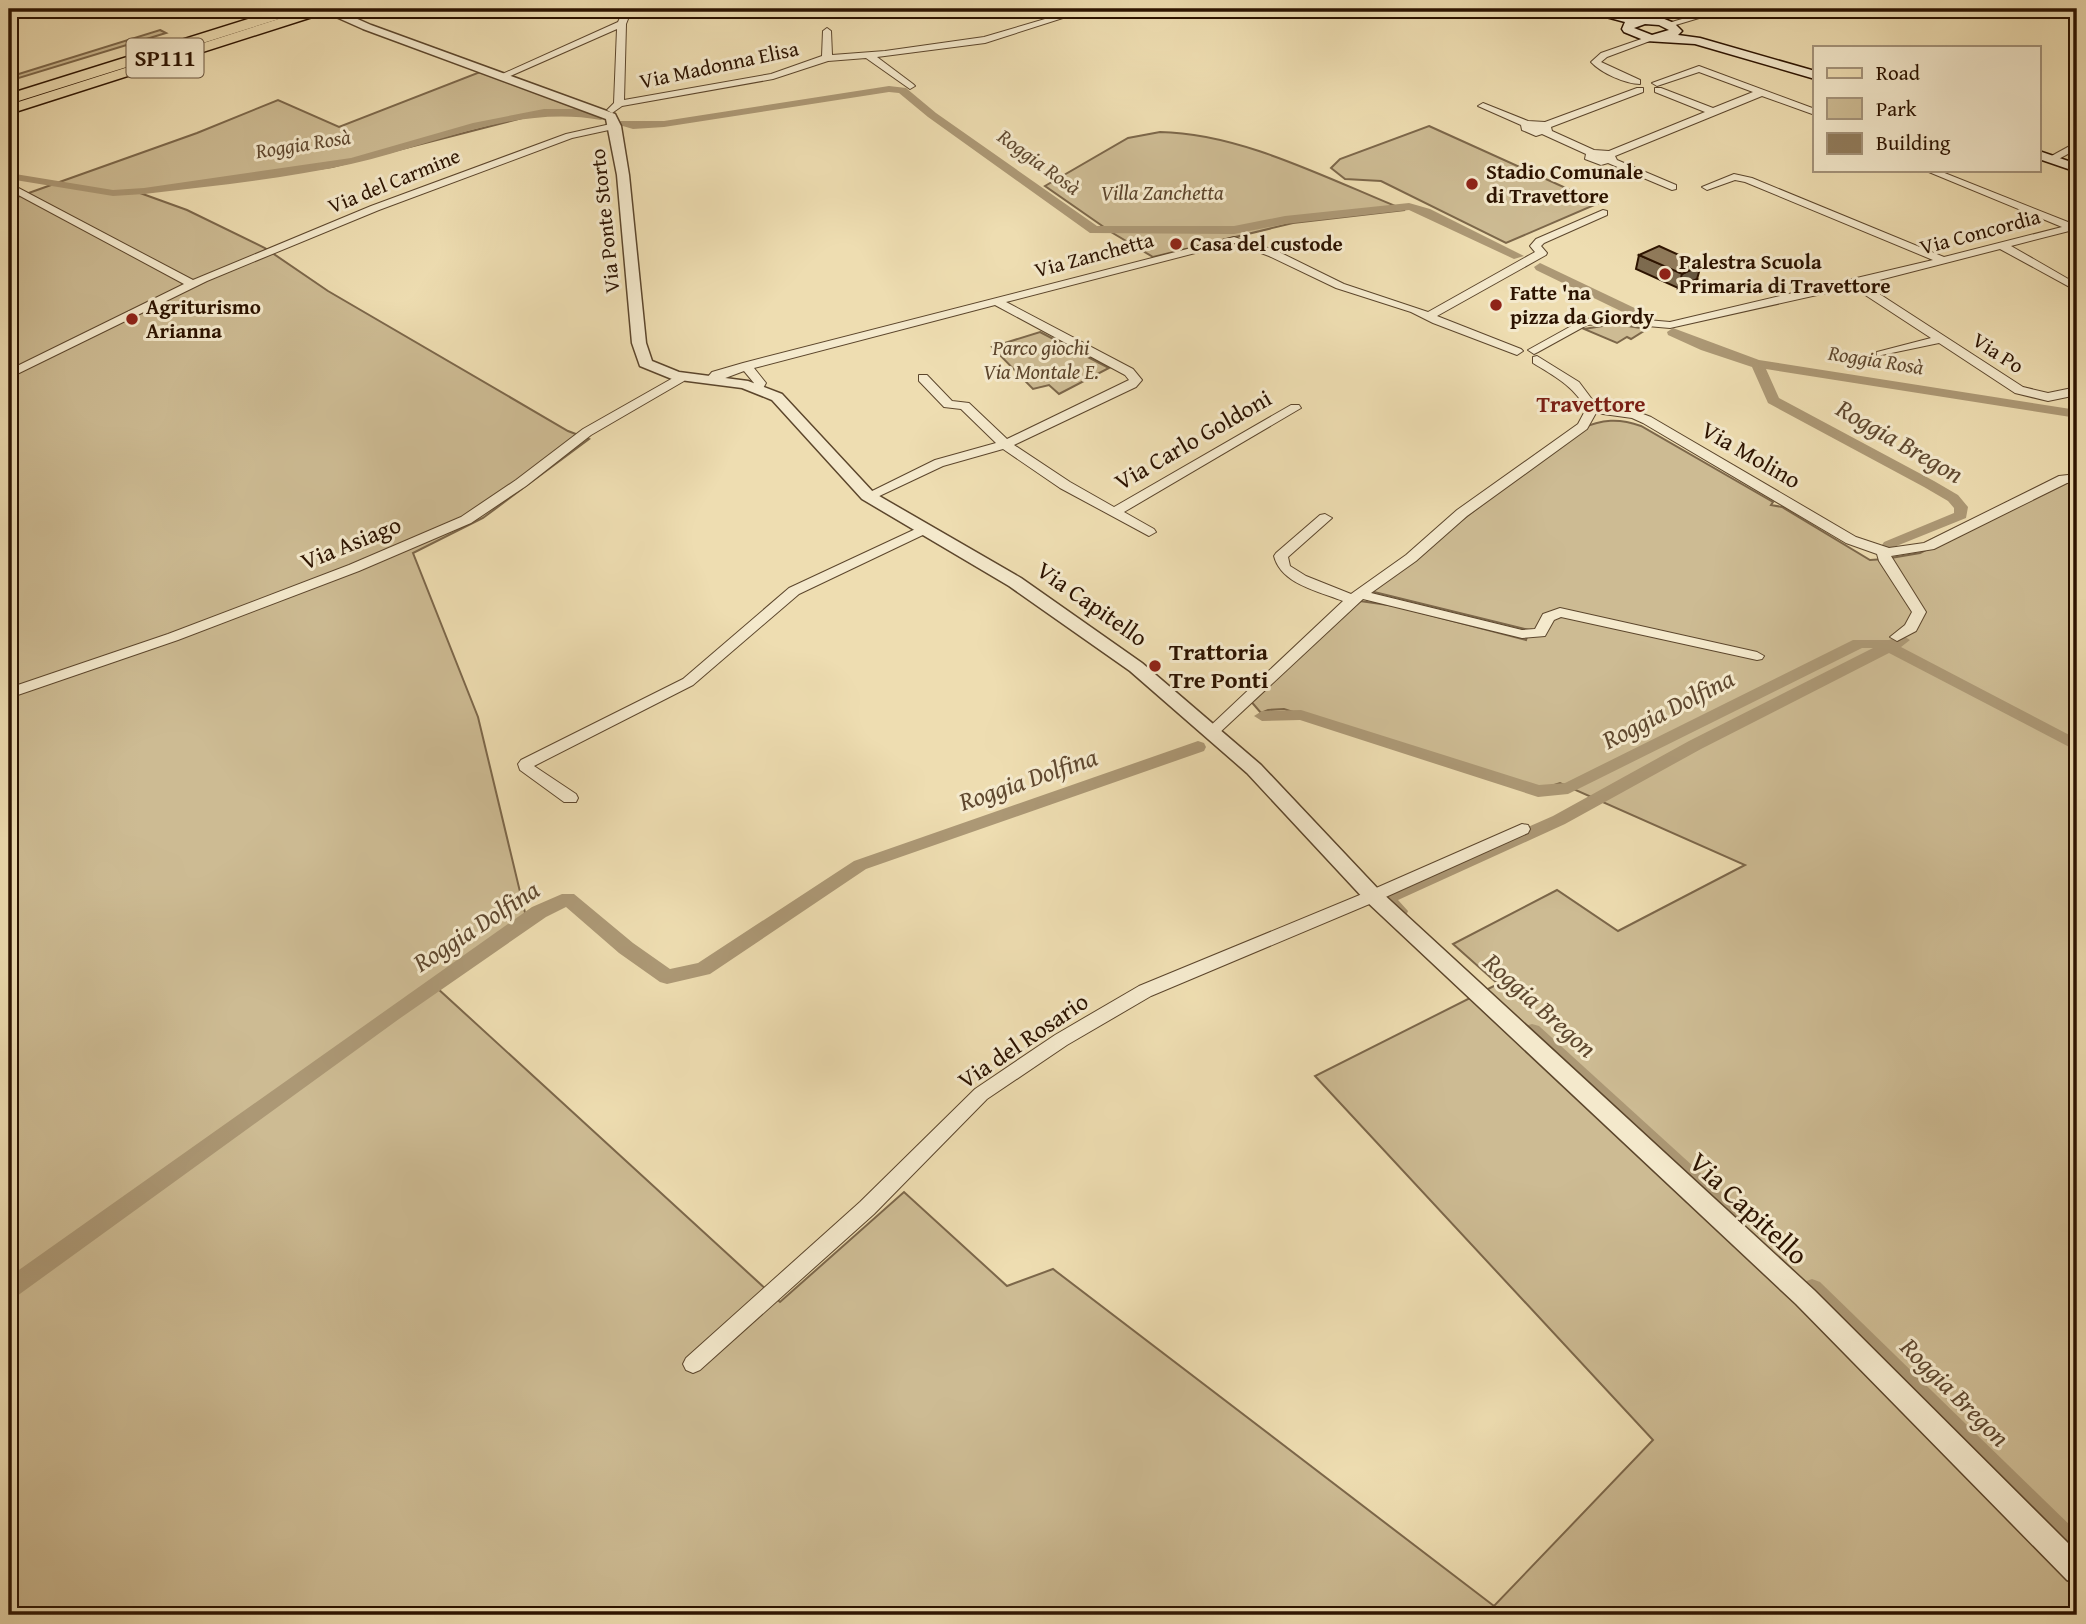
<svg xmlns="http://www.w3.org/2000/svg" width="2086" height="1624" font-family="'Gentium Book Plus',serif">
<style>
.green{fill:#cdbb93;stroke:#7c674a;stroke-width:2}
.lines{fill:none;stroke-linecap:round;stroke-linejoin:round}
.canal{fill:#ac9875;fill-rule:evenodd}
.minor-casing{stroke:#5c462c;stroke-width:2}
.tertiary-casing{stroke:#5c462c;stroke-width:3}
.secondary-casing{stroke:#2c1300;stroke-width:3}
.primary-casing{stroke:#2c1300;stroke-width:3}
.motorway-casing{stroke:#2c1300;stroke-width:3}
.minor{fill:#f4e9cc;fill-rule:evenodd}
.tertiary{fill:#f4e9cc;fill-rule:evenodd}
.secondary{fill:#f4e9cc;fill-rule:evenodd}
.primary{fill:#eeddb1;fill-rule:evenodd}
.motorway{fill:#eeddb1;fill-rule:evenodd}
.wall{fill:#7d6b4f;stroke:#2c1300;stroke-width:2}
.shaded-wall{fill:#665740;stroke:#2c1300;stroke-width:2}
.building{fill:#917c5c;stroke:#2c1300;stroke-width:2}
.poi-dot{fill:#8f2418;stroke:#f4e9cc;stroke-width:2.5}
.labels{text-anchor:middle;stroke-width:6;stroke-linejoin:round;paint-order:stroke}
.far-street-label{font-size:21px;fill:#2c1300;stroke:#f4e9cc}
.far-water-label{font-size:21px;font-style:italic;fill:#5f482f;stroke:#f4e9cc}
.far-poi-label{font-size:21px;font-weight:bold;fill:#2c1300;stroke:#f4e9cc;text-anchor:start}
.far-park-label{font-size:21px;font-style:italic;fill:#5c452c;stroke:#f4e9cc}
.shield{fill:#f4e9cc;stroke:#68533d;stroke-width:2}
.shield-label{font-size:23px;font-weight:bold;fill:#2c1300}
.far-quarter-label{font-size:23px;font-weight:bold;fill:#7a1f14;stroke:#f4e9cc}
.street-label{font-size:24px;fill:#2c1300;stroke:#f4e9cc}
.poi-label{font-size:24px;font-weight:bold;fill:#2c1300;stroke:#f4e9cc;text-anchor:start}
.water-label{font-size:26px;font-style:italic;fill:#5f482f;stroke:#f4e9cc}
.near-street-label{font-size:28px;fill:#2c1300;stroke:#f4e9cc}
</style>
<rect width="100%" height="100%" fill="#eeddb1"/>
<filter id="stains"><feTurbulence type="fractalNoise" baseFrequency=".00286" numOctaves="4"/><feColorMatrix values="0 0 0 0 .2 0 0 0 0 .09 0 0 0 0 .02 0 0 0 .5 -.17"/></filter>
<radialGradient id="worn" r=".72"><stop offset=".6" stop-color="#630" stop-opacity="0"/><stop offset="1" stop-color="#630" stop-opacity=".3"/></radialGradient>
<g class="green">
<path d="M160 30 166 33 9 81V77Z"/>
<path d="M480 72 585 108 581 114 559 113 530 116 332 167 140 193 187 210 265 248 328 291 568 431 589 439 483 518 413 553 478 717 528 925 436 987 780 1302 904 1192 1007 1286 1053 1269 1494 1606 1653 1440 1315 1076 1498 984 1453 944 1557 890 1618 931 1745 865 1560 783 1542 789 1527 788 1284 709 1268 710 1261 713 1249 699 1360 601 1395 606 1526 640 1529 630 1370 591 1580 429C1602 419 1619 418 1641 426L1773 502 1771 505 1782 507 1870 560 1885 559 1920 553 2064 481 2077 482V1615H9V200L197 133 278 100 339 127Z"/>
<path d="M1429 126 1599 203 1506 243 1381 181 1345 179 1331 168 1340 159Z"/>
<path d="M1160 132C1241 133 1330 180 1405 210L1293 223 1153 257 1111 232 1045 186 1128 138Z"/>
<path d="M1615 324 1647 329 1631 339 1627 337 1617 343 1584 329Z"/>
<path d="M1040 332 1109 368 1059 394 1049 385 1033 389 992 347Z"/>
</g>
<g class="lines">
<g class="canal">
<path d="M889 86 906 88 936 113 1097 226H1234L1285 216 1409 203 1430 209 1524 256 1514 259 1409 210 1285 224 1234 234 1090 233 928 117 899 93 889 92 664 127 633 129 616 124 621 121H664Z"/>
<path d="M544 109H575L606 117 601 120C515 104 433 146 351 164 283 179 213 186 144 194L113 196 9 179V173L113 190 144 188 351 158 473 123Z"/>
<path d="M1540 263 1643 312 1645 315 1639 319 1635 318 1536 270 1534 267Z"/>
<path d="M1673 328 1759 360 2077 410V418L1766 369 1779 398 1934 481 1958 495 1968 507 1966 518 1889 549 1882 545 1884 542 1954 513V508L1948 501 1924 487 1768 403 1752 367 1701 350 1668 335 1667 332Z"/>
<path d="M1902 635 1910 640 1901 647 2077 739V751L1889 653 1701 749 1565 824 1398 900 1408 911 1406 916C1393 919 1382 909 1376 898L1379 893 1553 816 1689 741 1873 648H1862L1568 794 1538 797 1300 720 1262 721 1254 716 1262 711 1301 710 1539 785 1565 783 1853 640H1889Z"/>
<path d="M1198 741 1204 743 1206 747 1204 751 866 869 710 974 667 984 660 982 619 953 566 907 546 917 399 1019 17 1296 9 1298V1277L532 907 562 894H574L633 943 670 969 698 963 854 861Z"/>
<path d="M1532 1024 1539 1026 1738 1207 1741 1213 1738 1219 1730 1222 1722 1219 1525 1036 1522 1031 1525 1026Z"/>
<path d="M1812 1279 1820 1282 2077 1532V1561L2068 1557 1804 1296 1801 1289 1804 1282Z"/>
</g>
<defs>
<g id="minor">
<path d="M624 9H632L626 24 624 100 771 74 822 56 823 31 827 28 831 31 832 55 885 51 984 37 1079 9H1091L985 43 877 57 913 84 915 86 910 89 866 58 828 61 773 79 622 106 612 113 607 110 614 103 617 29 506 78 498 76 618 22Z"/>
<path d="M1716 9H1729L1669 27 1665 24Z"/>
<path d="M1650 36 1658 38 1607 57 1601 62 1640 80V84C1626 84 1601 73 1591 62L1601 53Z"/>
<path d="M1699 66 1815 109V115L1762 96 1615 156 1617 160 1676 185V189L1672 190 1608 163 1601 165 1585 159 1586 154 1542 134 1536 136 1522 130 1521 125 1478 106 1483 103 1528 121 1545 122 1637 88H1643V92L1551 127 1552 131 1594 150 1609 151 1705 112 1655 92V88H1661L1713 108 1753 92 1699 72 1657 86 1652 83Z"/>
<path d="M615 123 620 126 618 128 572 138 379 210 207 281 9 378V370L184 284 9 190V183L193 280 371 206 566 134Z"/>
<path d="M2077 142V149L2055 161 2046 159Z"/>
<path d="M1924 170H1937L2073 224 2077 223V229L2011 246 2077 284V291L2000 249 1864 284 2023 387 2048 393 2077 387V395L2048 401 2015 393 1939 343 1877 356V352L1931 338 1853 287 1670 328 1613 323 1587 325 1538 352 1534 354 1528 350 1584 319 1613 317 1670 322 1933 260 1745 182 1735 180 1707 190 1702 187 1734 174 1752 178 1944 257 2062 227Z"/>
<path d="M1603 210 1607 211V215L1544 243 1541 246 1547 253 1546 255 1437 316 1521 349 1523 351 1517 355 1433 323 1411 312 1336 288 1269 256 1234 243 1006 302 1133 369 1142 380 1136 387 1014 445 1070 482 1114 507 1291 405H1299L1301 408 1124 512 1154 529 1156 532 1149 536 1060 488 1003 449 943 466 873 499H863L862 496 935 460 996 443 961 409 944 407 919 381V375H927L952 401 969 403 1007 439 1129 380 1125 375 995 305 754 368 766 383 762 390H754V383L744 371 712 383 706 379 712 372 743 363 1234 237 1277 251 1344 284 1428 312 1535 252 1530 246 1536 239Z"/>
<path d="M1537 356 1579 382 1597 406 1635 411 1651 417 1856 537 1889 548 1924 543 2059 476 2077 474V482L2067 483 1934 549 1891 556 1926 612 1916 631 1897 641 1890 637 1905 625 1912 612 1879 561 1877 554 1846 543 1643 423 1632 418 1596 413 1587 429 1467 516 1416 561 1371 593 1522 630 1535 629 1543 614 1560 608 1757 652 1764 656 1762 659 1757 660 1561 617 1554 620 1545 636 1522 638 1363 599 1217 735H1207L1204 732 1207 729 1343 601C1318 591 1281 584 1274 556L1276 553 1320 515 1325 514 1332 518 1288 557 1290 566 1306 576 1351 594 1406 555 1457 510 1578 424 1586 409C1574 386 1554 376 1533 363V357Z"/>
<path d="M680 374 686 378 684 381 591 435 526 486 471 523 359 571 178 640 9 698V688L168 634 349 565 461 517 516 480 583 429Z"/>
<path d="M922 526 927 527V533L799 594 693 685 534 766 576 794 578 798 576 802H564L520 770 518 764 521 760 683 679 789 588Z"/>
<path d="M1522 824 1528 825 1530 829 1528 833 1379 900 1151 996 1067 1045 987 1099 874 1214 700 1370 693 1373 686 1370 683 1364 686 1358 860 1202 975 1089 1055 1035 1139 986 1367 892Z"/>
</g>
<path id="tertiary" d="M327 9H335L371 25 615 114 621 126 629 175 646 343 652 361 679 372 748 381 782 394 874 493 1021 578 1142 663 1261 765 1380 891 1814 1290 2077 1552V1584L2067 1580 1796 1304 1366 901 1247 773 1130 671 1009 586 862 499 772 400 742 388 672 379 640 366 632 343 617 175 606 119 363 29 327 13Z"/>
<g id="secondary">
<path d="M1576 9H1597L1639 18H1662L1674 23 1682 31 1678 35 1700 38 1815 71V79L1695 44 1646 41 1624 32 1622 29 1625 22ZM1645 24 1659 25 1669 30 1652 35 1634 28Z"/>
<path d="M2039 151 2077 164V172L2039 159Z"/>
</g>
<path id="primary" d="M310 9H330L328 12 9 114V105Z"/>
<path id="motorway" d="M280 9H303L301 12 9 104V94Z"/>
</defs>
<use href="#minor" class="minor-casing"/>
<use href="#tertiary" class="tertiary-casing"/>
<use href="#secondary" class="secondary-casing"/>
<use href="#primary" class="primary-casing"/>
<use href="#motorway" class="motorway-casing"/>
<use href="#minor" class="minor"/>
<use href="#tertiary" class="tertiary"/>
<use href="#secondary" class="secondary"/>
<use href="#primary" class="primary"/>
<use href="#motorway" class="motorway"/>
</g>
<path class="wall" d="M1639 255 1697 279 1678 288 1636 269Z"/>
<path class="shaded-wall" d="M1701 265 1697 279 1678 288 1682 274Z"/>
<path class="building" d="M1659 246 1701 265 1682 274 1639 255Z"/>
<g class="poi-dot">
<circle cx="1472" cy="184" r="7"/>
<circle cx="1176" cy="244" r="7"/>
<circle cx="1665" cy="274" r="7"/>
<circle cx="1496" cy="305" r="7"/>
<circle cx="132" cy="319" r="7"/>
<circle cx="1155" cy="666" r="7"/>
</g>
<g class="labels">
<g class="far-street-label">
<text transform="translate(719 65) rotate(-12)" y="7">Via Madonna Elisa</text>
<text transform="translate(394 181) rotate(-22)" y="7">Via del Carmine</text>
<text transform="translate(605 221) rotate(-96)" y="7">Via Ponte Storto</text>
<text transform="translate(1980 232) rotate(-15)" y="7">Via Concordia</text>
<text transform="translate(1094 255) rotate(-15)" y="7">Via Zanchetta</text>
<text transform="translate(1998 353) rotate(33)" y="7">Via Po</text>
</g>
<g class="far-water-label">
<text transform="translate(303 144) rotate(-9)" y="7">Roggia Rosà</text>
<text transform="translate(1039 162) rotate(36)" y="7">Roggia Rosà</text>
<text transform="translate(1876 360) rotate(9)" y="7">Roggia Rosà</text>
</g>
<g class="far-poi-label">
<text x="1486" y="179">Stadio Comunale<tspan x="1486" dy="24">di Travettore</tspan></text>
<text x="1190" y="251">Casa del custode</text>
<text x="1679" y="269">Palestra Scuola<tspan x="1679" dy="24">Primaria di Travettore</tspan></text>
<text x="1510" y="300">Fatte 'na<tspan x="1510" dy="24">pizza da Giordy</tspan></text>
<text x="146" y="314">Agriturismo<tspan x="146" dy="24">Arianna</tspan></text>
</g>
<g class="far-park-label">
<text x="1162" y="200">Villa Zanchetta</text>
<text x="1041" y="355">Parco giochi<tspan x="1041" dy="24">Via Montale E.</tspan></text>
</g>
<rect class="shield" x="126.5" y="38.5" width="77" height="39" rx="5"/>
<g class="shield-label">
<text x="165" y="66">SP111</text>
</g>
<g class="far-quarter-label">
<text x="1591" y="412">Travettore</text>
</g>
<g class="street-label">
<text transform="translate(1193 440) rotate(-30)" y="8">Via Carlo Goldoni</text>
<text transform="translate(1751 455) rotate(30)" y="8">Via Molino</text>
<text transform="translate(351 543) rotate(-22)" y="8">Via Asiago</text>
<text transform="translate(1092 604) rotate(35)" y="8">Via Capitello</text>
<text transform="translate(1023 1041) rotate(-34)" y="8">Via del Rosario</text>
</g>
<g class="poi-label">
<text x="1169" y="660">Trattoria<tspan x="1169" dy="28">Tre Ponti</tspan></text>
</g>
<g class="water-label">
<text transform="translate(1900 441) rotate(30)" y="9">Roggia Bregon</text>
<text transform="translate(1668 709) rotate(-27)" y="9">Roggia Dolfina</text>
<text transform="translate(1028 779) rotate(-19)" y="9">Roggia Dolfina</text>
<text transform="translate(476 926) rotate(-33)" y="9">Roggia Dolfina</text>
<text transform="translate(1540 1005) rotate(42)" y="9">Roggia Bregon</text>
<text transform="translate(1955 1392) rotate(45)" y="9">Roggia Bregon</text>
</g>
<g class="near-street-label">
<text transform="translate(1749 1208) rotate(43)" y="10">Via Capitello</text>
</g>
</g>
<rect width="2086" height="1624" fill="none" stroke="#eeddb1" stroke-width="35"/>
<rect x="10" y="10" width="2065" height="1603" fill="none" stroke="#2c1300" stroke-width="3.5"/>
<rect x="18" y="18" width="2051" height="1589" fill="none" stroke="#2c1300" stroke-width="2"/>
<rect x="1813" y="46" width="228" height="126" fill="#f4e9cc" stroke="#a4937a" stroke-width="2"/>
<rect x="1827" y="68" width="35" height="10" fill="#eeddb1" stroke="#a4937a" stroke-width="2"/>
<text x="1876" y="80" font-size="21" fill="#2c1300">Road</text>
<rect x="1827" y="98" width="35" height="21" fill="#cdbb93" stroke="#a4937a" stroke-width="2"/>
<text x="1876" y="116" font-size="21" fill="#2c1300">Park</text>
<rect x="1827" y="133" width="35" height="21" fill="#917c5c" stroke="#a4937a" stroke-width="2"/>
<text x="1876" y="150" font-size="21" fill="#2c1300">Building</text>
<rect width="100%" height="100%" filter="url(#stains)"/>
<rect width="100%" height="100%" fill="url(#worn)"/>
</svg>
